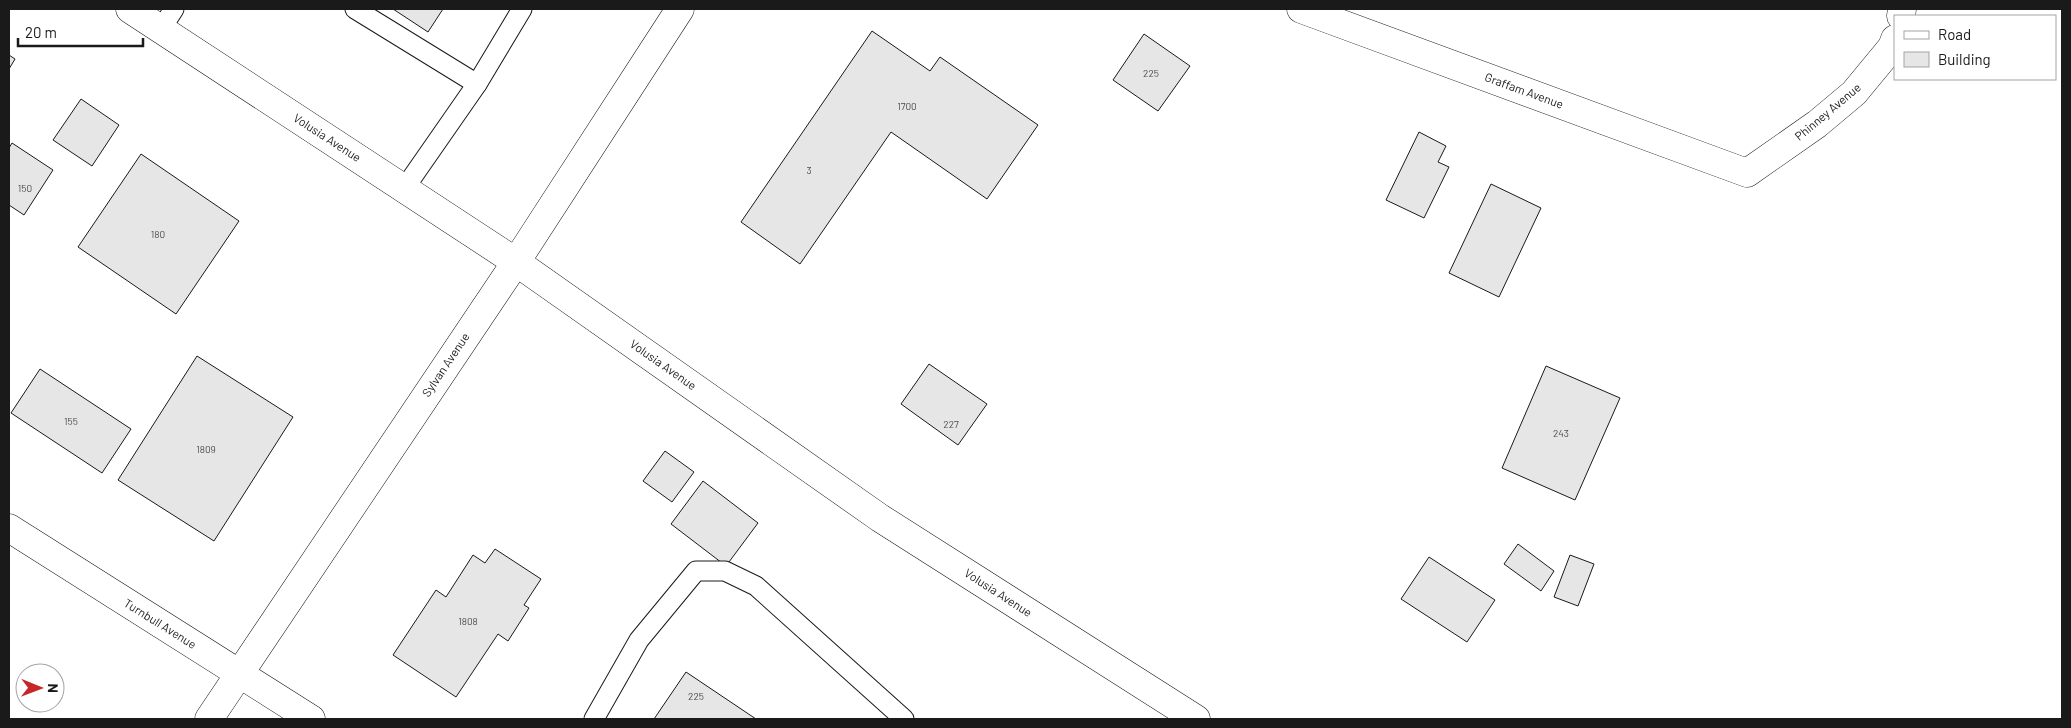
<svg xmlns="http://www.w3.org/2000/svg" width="2071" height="728" font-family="Barlow,sans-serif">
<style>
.building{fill:#e6e6e6;stroke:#1a1a1a}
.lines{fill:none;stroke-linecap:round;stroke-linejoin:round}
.lane-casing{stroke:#1a1a1a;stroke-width:21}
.street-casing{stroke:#1a1a1a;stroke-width:29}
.lane{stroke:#fff;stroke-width:19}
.street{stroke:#fff;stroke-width:28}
.labels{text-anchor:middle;stroke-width:4;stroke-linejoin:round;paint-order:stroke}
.number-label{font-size:10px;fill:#4d4d4d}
.street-label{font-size:12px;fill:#1a1a1a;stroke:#fff}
</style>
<rect width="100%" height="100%" fill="#fff"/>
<g class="building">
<path d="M393 9H443L428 32Z"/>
<path d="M872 31 930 71 940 57 1038 125 987 199 891 132 800 264 741 222Z"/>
<path d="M1144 34 1190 66 1158 111 1113 80Z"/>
<path d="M9 55 15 59 9 69Z"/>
<path d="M81 99 119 125 92 166 53 140Z"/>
<path d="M1419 132 1446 146 1438 162 1449 167 1424 218 1386 200Z"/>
<path d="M12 143 53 170 24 215 9 205V148Z"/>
<path d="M141 154 239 221 176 314 78 247Z"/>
<path d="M1491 184 1541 208 1499 297 1449 273Z"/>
<path d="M197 356 293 417 214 541 118 480Z"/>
<path d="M929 364 987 404 958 445 901 404Z"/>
<path d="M1546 366 1620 398 1575 500 1502 468Z"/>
<path d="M40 369 131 429 102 473 11 413Z"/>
<path d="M665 451 694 472 672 502 643 481Z"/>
<path d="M703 481 758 523 726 566 671 524Z"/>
<path d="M1518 544 1554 571 1541 591 1504 564Z"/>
<path d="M495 549 541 579 524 605 529 608 508 641 498 634 456 697 393 655 436 590 446 597 473 555 485 563Z"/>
<path d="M1570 555 1594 564 1578 606 1554 597Z"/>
<path d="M1429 557 1495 600 1467 642 1401 599Z"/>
<path d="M686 672 756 719H654Z"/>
</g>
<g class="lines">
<defs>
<g id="lane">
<path d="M355 9 477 84 404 189"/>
<path d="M161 29 174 9"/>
<path d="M477 84 522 9"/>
<path d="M594 719 639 640 696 571H725L756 586 904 719"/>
</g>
<g id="street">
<path d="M130 9 516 262 880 518 1196 719"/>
<path d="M1301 9 1747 173 1817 124 1854 93 1892 47 1895 39"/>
<path d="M1901 16 1902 9"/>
<path d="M9 528 311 719"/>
<path d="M209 719 516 262 680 9"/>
</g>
</defs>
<use href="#lane" class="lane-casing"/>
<use href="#street" class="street-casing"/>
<use href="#lane" class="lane"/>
<use href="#street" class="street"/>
</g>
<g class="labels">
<g class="number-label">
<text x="1151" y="77">225</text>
<text x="907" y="110">1700</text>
<text x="809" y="174">3</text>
<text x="25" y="192">150</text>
<text x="158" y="238">180</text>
<text x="71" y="425">155</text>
<text x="951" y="428">227</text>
<text x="1561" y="437">243</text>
<text x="206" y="453">1809</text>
<text x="468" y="625">1808</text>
<text x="696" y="700">225</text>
</g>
<g class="street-label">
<text transform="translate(1524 91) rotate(20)" y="4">Graffam Avenue</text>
<text transform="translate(1828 112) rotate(-40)" y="4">Phinney Avenue</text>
<text transform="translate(327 138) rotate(33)" y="4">Volusia Avenue</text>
<text transform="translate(446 365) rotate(-56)" y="4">Sylvan Avenue</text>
<text transform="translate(663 365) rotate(35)" y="4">Volusia Avenue</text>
<text transform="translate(998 593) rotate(33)" y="4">Volusia Avenue</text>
<text transform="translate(160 624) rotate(32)" y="4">Turnbull Avenue</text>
</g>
</g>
<rect width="2071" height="728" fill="none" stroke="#1a1a1a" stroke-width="20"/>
<rect x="1894" y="15" width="162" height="65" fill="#ffffff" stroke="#a3a3a3"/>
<rect x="1904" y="31" width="25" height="8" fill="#ffffff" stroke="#a3a3a3"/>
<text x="1938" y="40" font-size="15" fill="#1a1a1a">Road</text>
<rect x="1904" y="52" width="25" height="15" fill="#e6e6e6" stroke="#a3a3a3"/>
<text x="1938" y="65" font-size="15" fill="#1a1a1a">Building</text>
<g transform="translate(40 688) rotate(91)"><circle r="24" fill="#ffffff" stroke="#a3a3a3"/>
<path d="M0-4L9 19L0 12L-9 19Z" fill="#c62828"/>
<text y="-8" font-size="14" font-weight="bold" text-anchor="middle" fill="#1a1a1a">N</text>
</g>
<path d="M18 38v8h125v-8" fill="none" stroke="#1a1a1a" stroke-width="2.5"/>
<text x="25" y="38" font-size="15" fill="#1a1a1a" stroke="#ffffff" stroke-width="4" paint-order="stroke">20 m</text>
</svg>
